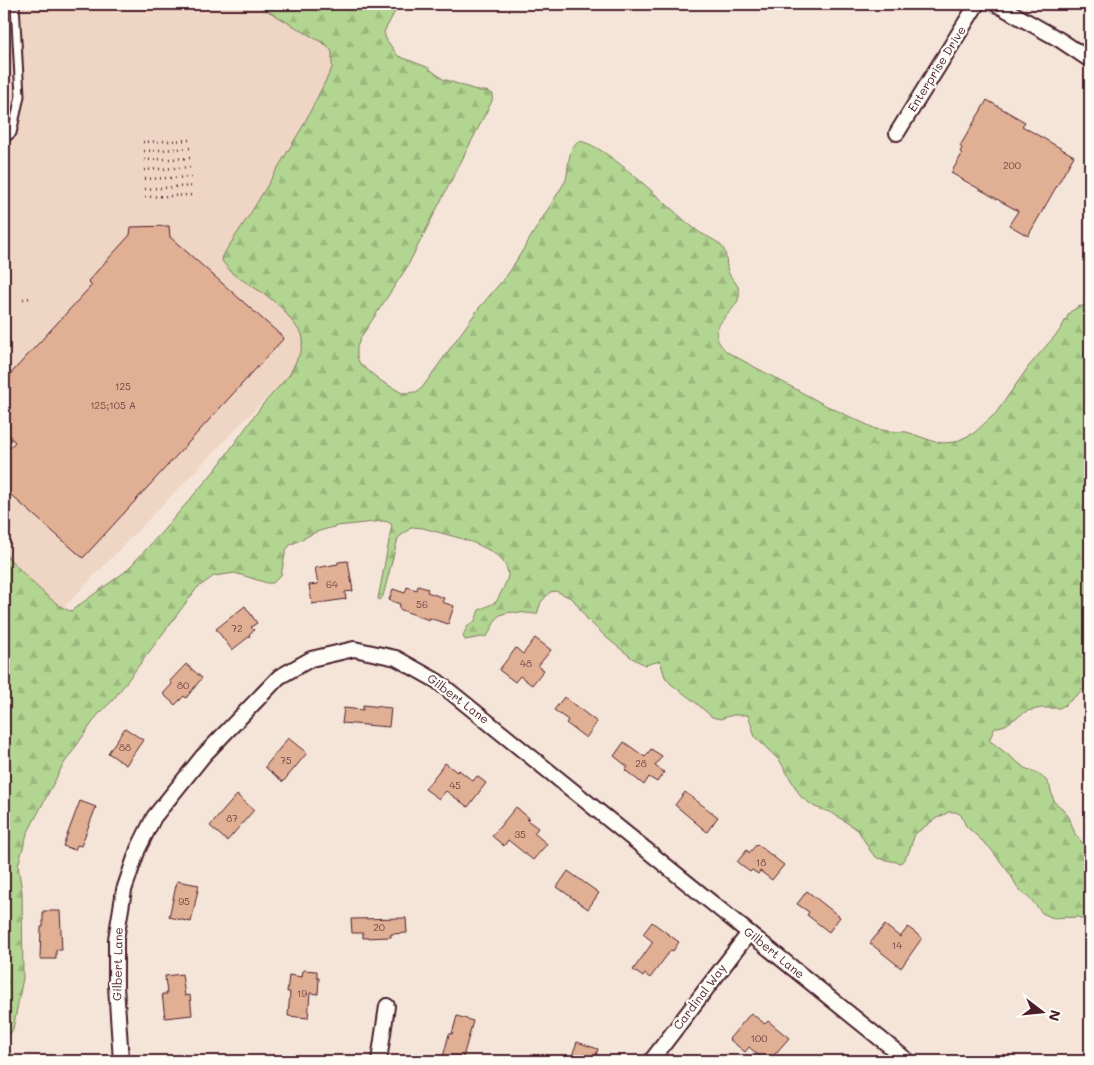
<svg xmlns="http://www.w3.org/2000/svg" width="1094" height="1065" font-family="Mali,sans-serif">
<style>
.built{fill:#efd5c4}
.forest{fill:url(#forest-firs);stroke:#7e7a5e}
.building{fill:#e1af94;stroke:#4a1f2b}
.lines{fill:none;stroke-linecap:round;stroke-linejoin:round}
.service-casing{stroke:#4a1f2b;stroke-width:11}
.minor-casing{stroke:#4a1f2b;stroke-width:18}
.path{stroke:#4a1f2b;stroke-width:2.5;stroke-dasharray:1 4;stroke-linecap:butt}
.service{stroke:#fdfcf7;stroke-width:7}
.minor{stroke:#fdfcf7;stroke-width:14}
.labels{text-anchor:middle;stroke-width:4.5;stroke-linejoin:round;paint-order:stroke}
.number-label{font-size:10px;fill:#704345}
.street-label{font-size:12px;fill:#4a1f2b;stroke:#fdfcf7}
</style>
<defs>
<pattern id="forest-firs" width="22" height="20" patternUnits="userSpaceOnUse" patternTransform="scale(1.25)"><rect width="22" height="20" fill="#b2d691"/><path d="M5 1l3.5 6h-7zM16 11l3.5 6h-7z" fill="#9bb77d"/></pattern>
</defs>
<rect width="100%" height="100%" fill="#f5e5d9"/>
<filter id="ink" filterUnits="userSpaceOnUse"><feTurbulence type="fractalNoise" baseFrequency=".02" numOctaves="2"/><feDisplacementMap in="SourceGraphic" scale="10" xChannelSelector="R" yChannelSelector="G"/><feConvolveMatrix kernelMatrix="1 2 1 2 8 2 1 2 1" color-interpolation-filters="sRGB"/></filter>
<g filter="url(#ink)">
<path class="built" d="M4 4H259L347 50 321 341 61 610 4 575Z"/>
<path class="forest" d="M256 4H399L384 32 386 39 398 56 427 67 443 79 479 91H486L493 94 492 101 407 267 361 337 357 347V357L360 364 381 381 402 393 416 392 422 388 479 308 508 274 566 180C569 168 567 150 578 141 605 142 671 211 695 229 703 236 717 239 723 248 728 256 725 266 729 274 732 279 736 282 738 287 748 313 695 322 727 352L825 405 876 429 888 431 907 432 935 442 943 443 955 442 974 433 996 413 1029 366 1060 330 1070 312 1078 307 1090 304V675L1084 689 1065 705 1059 708H1042L1027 711 1005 725 995 728 989 740 1025 768 1040 775 1046 780 1050 787 1054 802 1062 808 1069 817 1075 834 1090 852V923L1078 917 1053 918 1042 913 1029 897 1019 890 1010 874 990 848 966 826 961 815 956 812H949L935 819 915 834 908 854 901 863 877 858 871 852 858 830 832 813 815 807 801 797 780 761 755 737 748 715H733L720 719 712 717 695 702 671 684 665 677 660 661 645 665 632 658 608 639 587 619 573 599 556 591 550 592 541 602 537 614C527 614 505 608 497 618 493 623 492 630 487 636L465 640 463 636 467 627 475 621 479 610 496 602C499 597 509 578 508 574 506 545 445 535 423 528L412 527 398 538 383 596 380 600 378 599 392 525 388 522 383 521 337 526 316 532 290 545 286 550 281 575 273 583H267L235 573 214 576 197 588 113 700 97 716 63 765 27 834 18 865 22 892 23 978 13 1029 11 1033 4 1039V553C18 567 53 607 71 611L126 571 161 533 216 469 263 404 290 374 301 351 303 339 302 334 282 308 266 295 233 274 222 261 223 255 252 211 303 126 332 68V52L328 46Z"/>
<g class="building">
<path d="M987 100 1025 122 1022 126 1074 156 1028 236 1009 225 1018 211 951 173 962 154 960 152 962 148 960 146Z"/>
<path d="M169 226 170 237 284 338 83 558 4 489V454L15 442 5 432 10 426 4 421V381L92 285 88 281 130 235 131 227Z"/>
<path d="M348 561 353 591 345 592 346 599 312 604 309 585 318 584 315 568 338 564V562Z"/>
<path d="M418 586 428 589 427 592 444 598 442 602 454 606 448 624 429 618V620L399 609 400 604 389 600 393 589 405 593 407 587 417 590Z"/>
<path d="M245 606 257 623 251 627 254 630 249 634 250 636 232 650 216 629Z"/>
<path d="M535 638 551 650 538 666 544 670 532 685 520 676 515 682 499 670 516 648 523 654Z"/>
<path d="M186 664 202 678 186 698 184 696 175 705 163 694 172 684 170 681Z"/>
<path d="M564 697 597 722 586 738 566 723 568 720 554 710Z"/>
<path d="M363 705 391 708 389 727 342 723 344 708 363 710Z"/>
<path d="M125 728 143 740 126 765 108 753Z"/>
<path d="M288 738 307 753 283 782 265 767Z"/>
<path d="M624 742 645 757 651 749 662 756 655 766 664 772 657 782 649 777 644 785 625 770 628 767 614 756Z"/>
<path d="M445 763 457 772 459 770 473 781 477 776 486 783 468 807 446 791 439 799 425 789Z"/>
<path d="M685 792 718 817 707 832 675 805Z"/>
<path d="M237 795 254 810 227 841 210 826Z"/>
<path d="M80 801 96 807 81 846 77 845 75 850 63 846Z"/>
<path d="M516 807 529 818 527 820 538 828 534 833 547 844 533 860 508 840 504 846 492 836Z"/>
<path d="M757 844 784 865 772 880 760 871 758 874 752 870 750 872 737 862 747 850 749 853Z"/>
<path d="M568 871 599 893 588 909 557 887Z"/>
<path d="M177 881 199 885 191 922 169 917Z"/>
<path d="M807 891 840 917 829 932 807 915 809 912 797 904Z"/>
<path d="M43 911H60L62 950H56V959H40L41 927H43Z"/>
<path d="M406 918 407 933 391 934V937L363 938V933H352L351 919Z"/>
<path d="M652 922 679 942 673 951 671 950 650 978 645 974 643 977 633 970 653 942 643 934Z"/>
<path d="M885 925 900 937 908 927 922 938 901 968 870 943Z"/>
<path d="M303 970 317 971V978H319L318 994 310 993 308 1018 288 1016 290 992H287L289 975 302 977Z"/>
<path d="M182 974 185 996 190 995 192 1015 165 1018 162 994H167L165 976Z"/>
<path d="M751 1013 765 1024 768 1021 789 1038 769 1061H765L749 1047 745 1052 729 1039Z"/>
<path d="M457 1016 473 1021 462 1061 443 1057 449 1034H452Z"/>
<path d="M577 1042 598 1049 594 1061H570Z"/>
</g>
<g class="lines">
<defs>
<path id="service" d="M4 139 12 133 20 96 15 4"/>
<g id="minor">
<path d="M996 4 1060 40 1090 60"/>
<path d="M897 133 977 4"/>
<path d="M121 1061 116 986V939L124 890 138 849 154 817 203 756 279 677 311 659 354 649 396 658 437 681 908 1061"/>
<path d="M379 1061 387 1006"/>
<path d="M651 1061 749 933"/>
</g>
</defs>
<use href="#service" class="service-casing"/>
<use href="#minor" class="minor-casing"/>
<g class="path">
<path d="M143 142 190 140"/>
<path d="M144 151 191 148"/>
<path d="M144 160 191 158"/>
<path d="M144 170 191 167"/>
<path d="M145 179 192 177"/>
<path d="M145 189 192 186"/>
<path d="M145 197 193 195"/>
<path d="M23 299 32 298"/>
</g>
<use href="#service" class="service"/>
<use href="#minor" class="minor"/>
</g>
</g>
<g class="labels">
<g class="number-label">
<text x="1012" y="169">200</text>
<text x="123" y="390">125</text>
<text x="113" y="409">125;105 A</text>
<text x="332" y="588">64</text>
<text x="422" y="608">56</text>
<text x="237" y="632">72</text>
<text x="526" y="667">48</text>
<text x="183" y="689">80</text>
<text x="125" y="751">88</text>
<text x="286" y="764">75</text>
<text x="641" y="767">28</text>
<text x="455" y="789">45</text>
<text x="232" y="822">87</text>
<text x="520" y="838">35</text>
<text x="761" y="866">18</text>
<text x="184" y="905">95</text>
<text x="379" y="931">20</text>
<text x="897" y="949">14</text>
<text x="302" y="997">19</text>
<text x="759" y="1042">100</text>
</g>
<g class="street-label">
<text transform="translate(937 69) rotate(-58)" y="4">Enterprise Drive</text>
<text transform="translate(458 699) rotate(37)" y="4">Gilbert Lane</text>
<text transform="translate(774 953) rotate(39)" y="4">Gilbert Lane</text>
<text transform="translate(118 964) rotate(-89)" y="4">Gilbert Lane</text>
<text transform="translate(700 997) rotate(-53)" y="4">Cardinal Way</text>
</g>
</g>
<rect width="1094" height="1065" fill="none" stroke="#fdfcf7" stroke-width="20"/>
<rect x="10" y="10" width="1074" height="1045" fill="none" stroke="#4a1f2b" stroke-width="2" filter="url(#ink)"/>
<g transform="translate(1042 1012) rotate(106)" stroke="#fdfcf7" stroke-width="4" paint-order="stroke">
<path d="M0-4L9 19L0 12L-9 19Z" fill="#4a1f2b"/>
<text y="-8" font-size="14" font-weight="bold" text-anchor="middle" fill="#4a1f2b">N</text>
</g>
</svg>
